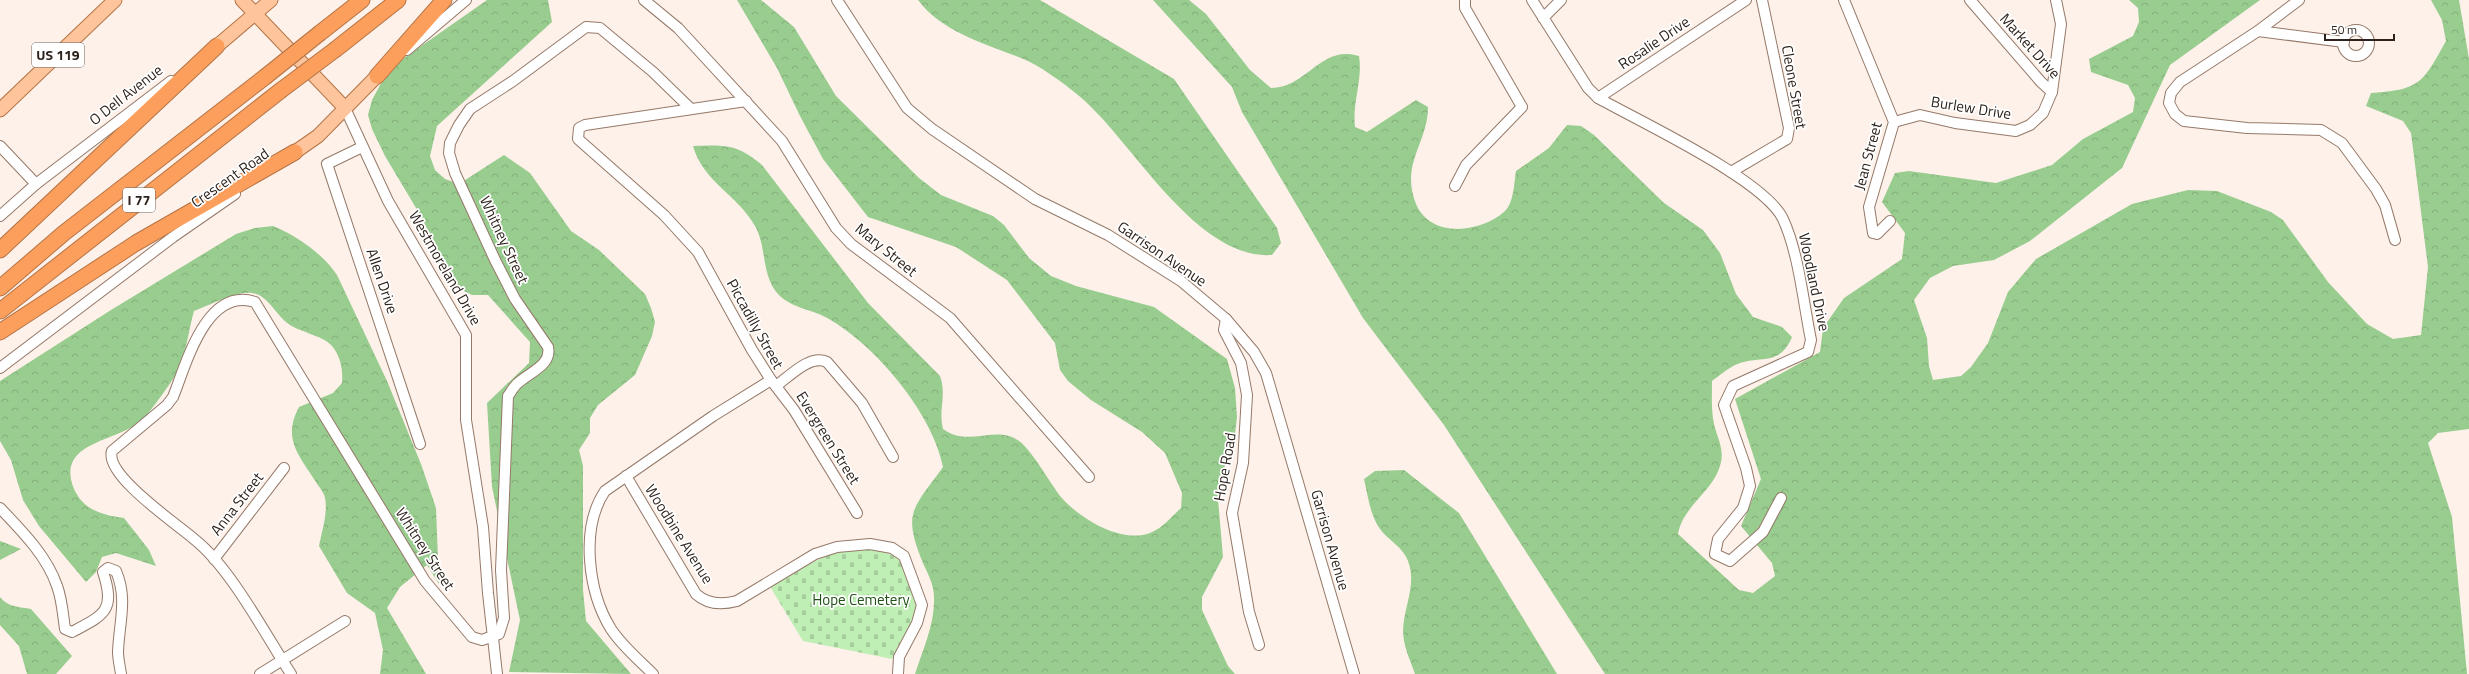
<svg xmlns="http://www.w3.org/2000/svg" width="2469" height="674" font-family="'Titillium Web',sans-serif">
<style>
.forest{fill:url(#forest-crowns)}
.cemetery{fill:url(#cemetery-stones)}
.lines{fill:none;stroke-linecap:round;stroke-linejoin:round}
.minor-casing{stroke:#957969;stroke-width:12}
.major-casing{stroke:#b57446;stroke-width:15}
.highway-casing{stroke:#b57446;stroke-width:17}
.minor{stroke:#fff;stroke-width:10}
.major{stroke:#fec59d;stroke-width:13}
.highway{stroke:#fd9f5c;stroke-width:15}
.highway-bridge-casing{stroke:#b57446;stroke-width:17;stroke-linecap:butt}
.highway-bridge{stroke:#fd9f5c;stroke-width:15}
.labels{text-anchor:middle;stroke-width:3.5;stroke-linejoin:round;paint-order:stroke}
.shield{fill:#fff;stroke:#6d6560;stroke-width:1}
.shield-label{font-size:14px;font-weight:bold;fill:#2e231c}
.street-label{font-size:15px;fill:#2e231c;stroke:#fff}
.park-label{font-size:15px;fill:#215216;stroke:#fff}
</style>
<defs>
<pattern id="forest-crowns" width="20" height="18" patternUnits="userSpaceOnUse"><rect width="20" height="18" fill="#99cc8f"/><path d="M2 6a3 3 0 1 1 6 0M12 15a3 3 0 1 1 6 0" fill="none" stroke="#84af7b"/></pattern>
<pattern id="cemetery-stones" width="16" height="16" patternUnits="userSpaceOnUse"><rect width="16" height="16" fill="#c0efb6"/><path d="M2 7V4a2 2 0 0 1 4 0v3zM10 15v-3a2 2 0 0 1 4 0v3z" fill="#a5cd9c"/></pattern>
</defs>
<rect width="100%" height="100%" fill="#fdf1e9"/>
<g class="forest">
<path d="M487 0H548L552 22 437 126 430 156 435 170 445 179 459 184 504 155 530 173 571 231 599 250 645 294 651 308 655 322 652 336 635 375 598 405 590 418V433L579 450 583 466V590L586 621 631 674 509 672 520 620 492 487 487 403 529 363 530 342 488 295H472L458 288 419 213 385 156 372 129 368 115 372 100 386 74 397 63Z"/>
<path d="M737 0H761L794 27 836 96 919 178 941 195 993 216 1004 225 1029 258 1051 276 1076 286 1154 307 1227 359 1235 388 1237 417 1235 434 1223 472 1218 499 1223 557 1202 597V610L1228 666 1235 674H915C923 649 935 624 934 597 934 585 928 574 923 563 902 512 913 509 943 467 933 414 876 346 829 319 813 309 792 309 778 294 761 275 767 247 755 226 738 195 703 182 693 146 724 145 736 143 762 165L868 303 940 376C947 396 938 409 943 429 969 448 996 424 1019 441 1031 449 1050 483 1061 497 1079 518 1121 544 1150 533 1163 528 1171 517 1181 508L1182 493 1165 453 1142 432 1091 400 1068 381 1060 370 1055 343 1007 280 956 247 868 217 823 159 800 116 777 68Z"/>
<path d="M918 0H1040L1174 79 1277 228 1281 243 1272 255C1200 260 1137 151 1091 107 1078 93 1045 69 1028 61 991 45 943 34 918 0Z"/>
<path d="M1153 0H1189L1206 14 1250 70 1271 88C1308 87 1321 44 1359 56 1363 80 1352 102 1355 127L1367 132 1416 100 1428 107C1428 143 1400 164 1416 204 1431 239 1481 233 1505 211 1514 202 1514 183 1516 171L1549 148 1567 125 1581 126 1594 135 1664 203 1703 230 1720 253 1736 294 1753 317 1782 327 1792 337C1779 368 1760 354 1735 365 1727 369 1719 376 1712 381 1712 395 1711 410 1714 424 1717 437 1724 448 1721 462 1715 491 1683 505 1678 534L1739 590 1753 593 1775 576 1772 563 1741 526 1761 479 1735 399 1820 352 1823 328 1844 298 1902 259 1905 233 1882 202 1895 173 1909 171 1996 183 2052 165 2083 139 2133 112 2135 98 2128 85 2091 72 2089 59 2133 36 2139 22 2138 8 2129 0H2260L2170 65 2122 168 2030 241 1994 260 1953 266 1930 278 1914 300 1927 338 1929 366 1933 380 1961 376 1971 367 1988 343 2008 292 2036 259 2132 204 2188 190 2217 191 2271 212 2283 220 2328 282 2367 324 2393 339 2421 335 2428 267 2411 133 2403 121 2366 106 2371 93C2421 90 2423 82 2446 41L2442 20 2431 0H2459L2469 59V429L2438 433 2428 443 2452 517 2467 674H1605L1444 425 1363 318 1242 112 1232 87Z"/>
<path d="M273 226C296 235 324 255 337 275L387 381 421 464 436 508 439 584 427 565 400 587 387 608 426 674H380L383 650 375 613 347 593 319 546C322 531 328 513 325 498 324 492 319 487 316 482 299 455 282 439 299 407L333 393 342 383C343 370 341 357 332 346 323 335 297 332 286 322 275 313 267 295 252 293 237 291 208 306 194 311 189 328 186 355 178 370 171 384 153 407 143 420 140 424 135 426 130 428 103 443 57 447 74 489 84 511 103 515 124 518L149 550 156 566 116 553 102 557 96 572 86 582 39 526 23 500 11 460 0 441V381L111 310 236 234 255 228Z"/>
<path d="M1404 470 1459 513 1557 674H1415C1410 659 1403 646 1403 630 1404 606 1417 584 1408 561 1403 547 1388 540 1380 529 1370 515 1368 496 1364 479L1375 471Z"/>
<path d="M0 541 21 549 0 560Z"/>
<path d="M0 597C7 607 20 607 31 609L72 656 56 674H27L19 646 0 625Z"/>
</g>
<path class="cemetery" d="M879 549 894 556 902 562 917 605 910 627 892 659 803 641 769 585 837 550Z"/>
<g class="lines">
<defs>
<g id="minor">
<path d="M644 0 678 28 782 141 836 228 851 244 950 318 1089 477"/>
<path d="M837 0 907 108 932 129 1035 199 1108 235 1181 281 1226 319 1254 352 1266 373 1354 674"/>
<path d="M1532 0 1588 88 1598 98C1639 121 1765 180 1783 219 1799 254 1803 301 1811 340L1808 352 1733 386 1724 405 1746 468 1750 486 1743 508 1718 539 1715 554 1730 561 1763 532 1781 498"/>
<path d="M1844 0 1894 122 1869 207 1873 233 1877 234 1890 221"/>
<path d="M1970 0 2041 82 2052 92"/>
<path d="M2299 0 2258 31 2180 82 2171 93 2169 103 2175 114 2184 121 2247 128 2321 130 2342 143 2376 189 2385 205 2395 240"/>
<path d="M1543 18 1561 0"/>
<circle cx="2356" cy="43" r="13"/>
<path d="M2258 31 2344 42"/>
<path d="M407 50 466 0"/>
<path d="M1598 98 1746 0"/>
<path d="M746 101 585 125 579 128 578 139 664 215 698 252 752 350 771 380 794 410 857 513"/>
<path d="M345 108 388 201 466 335V420L483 527 488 593 497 674"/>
<path d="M1894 122 1920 115 1955 123 2016 131 2030 125 2043 113 2052 92 2061 24 2056 0"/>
<path d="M0 146 36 184"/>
<path d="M362 147 327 164 420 444"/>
<path d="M1731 172 1787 139 1789 128 1762 0"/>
<path d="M1455 186 1466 165 1522 107 1465 8V0"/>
<path d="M0 216 36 184 171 81"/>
<path d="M1226 319 1224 330 1241 363 1247 395 1243 463 1232 513 1249 612 1259 645"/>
<path d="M0 368 173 237 235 194"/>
<path d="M776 386C790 376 810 354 827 362L862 403 893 457"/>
<path d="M626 476 696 594C708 605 722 605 737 601L815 554 837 547 870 544 892 548 904 556 922 605 917 623 899 657 898 674"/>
<path d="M0 508C21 530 47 556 57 586 62 599 63 615 65 629L72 632C104 615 116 611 103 572L108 568 116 571C128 599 119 623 118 652 118 659 120 667 121 674"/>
<path d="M214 559 284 468"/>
<path d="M260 674 345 621"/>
<path d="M291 674C265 634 230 567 194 539 177 524 104 475 112 451L167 405 173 397C186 365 206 286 255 302L425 581 472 637 482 640 499 634 504 618 501 570 508 396C511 392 514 386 518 383 530 372 552 365 548 347L515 299 495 260 455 173 449 153 450 143 459 125 470 109 513 81 586 27 600 28 653 72 690 108"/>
<path d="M653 674C639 660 622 646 611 629 588 592 580 528 605 491L713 416 771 380"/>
</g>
<g id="major">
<path d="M242 0 345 108"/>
<path d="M217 46 271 0"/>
<path d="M0 110 115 0"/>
<path d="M295 152 318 136 377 76"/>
</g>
<g id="highway">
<path d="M320 33 362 0"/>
<path d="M336 49 398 0"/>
<path d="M377 76 444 0"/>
<path d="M0 250 217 46"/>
<path d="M0 288 64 233 265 77"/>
<path d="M0 311 280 91"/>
<path d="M0 332 136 243 295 152"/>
</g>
</defs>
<use href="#minor" class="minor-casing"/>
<use href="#major" class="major-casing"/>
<use href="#highway" class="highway-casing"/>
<use href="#minor" class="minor"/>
<use href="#major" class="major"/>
<use href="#highway" class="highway"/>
<defs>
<g id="highway-bridge">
<path d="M265 77 320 33"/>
<path d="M280 91 336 49"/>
</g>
</defs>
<use href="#highway-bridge" class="highway-bridge-casing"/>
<use href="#highway-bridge" class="highway-bridge"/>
</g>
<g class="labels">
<g class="shield">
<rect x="32" y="43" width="52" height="24" rx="3"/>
<rect x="123" y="188" width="32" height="24" rx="3"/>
</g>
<g class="shield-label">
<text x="58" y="60">US 119</text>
<text x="139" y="205">I 77</text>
</g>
<g class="street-label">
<text transform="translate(1654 43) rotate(-34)" y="5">Rosalie Drive</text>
<text transform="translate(2030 46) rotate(48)" y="5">Market Drive</text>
<text transform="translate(1794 87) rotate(80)" y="5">Cleone Street</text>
<text transform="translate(126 95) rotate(-38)" y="5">O Dell Avenue</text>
<text transform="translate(1971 108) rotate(9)" y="5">Burlew Drive</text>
<text transform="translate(1868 156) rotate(-75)" y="5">Jean Street</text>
<text transform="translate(230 178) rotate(-35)" y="5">Crescent Road</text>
<text transform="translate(504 240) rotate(65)" y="5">Whitney Street</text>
<text transform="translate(886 250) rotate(39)" y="5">Mary Street</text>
<text transform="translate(1162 254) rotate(34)" y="5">Garrison Avenue</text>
<text transform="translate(445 268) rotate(60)" y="5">Westmoreland Drive</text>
<text transform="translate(382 281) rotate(71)" y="5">Allen Drive</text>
<text transform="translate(1814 282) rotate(78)" y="5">Woodland Drive</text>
<text transform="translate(755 324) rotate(61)" y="5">Piccadilly Street</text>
<text transform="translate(828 438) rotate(58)" y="5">Evergreen Street</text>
<text transform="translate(1225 467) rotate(-80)" y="5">Hope Road</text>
<text transform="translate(237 504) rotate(-52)" y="5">Anna Street</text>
<text transform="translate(679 534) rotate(58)" y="5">Woodbine Avenue</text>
<text transform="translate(1330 540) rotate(74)" y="5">Garrison Avenue</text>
<text transform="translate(425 549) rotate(57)" y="5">Whitney Street</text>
</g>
<g class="park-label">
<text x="861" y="605">Hope Cemetery</text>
</g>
</g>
<path d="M2325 34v6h69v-6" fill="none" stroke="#2e231c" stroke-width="2"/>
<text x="2331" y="34" font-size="12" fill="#2e231c" stroke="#ffffff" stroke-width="3" paint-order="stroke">50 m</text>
</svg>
